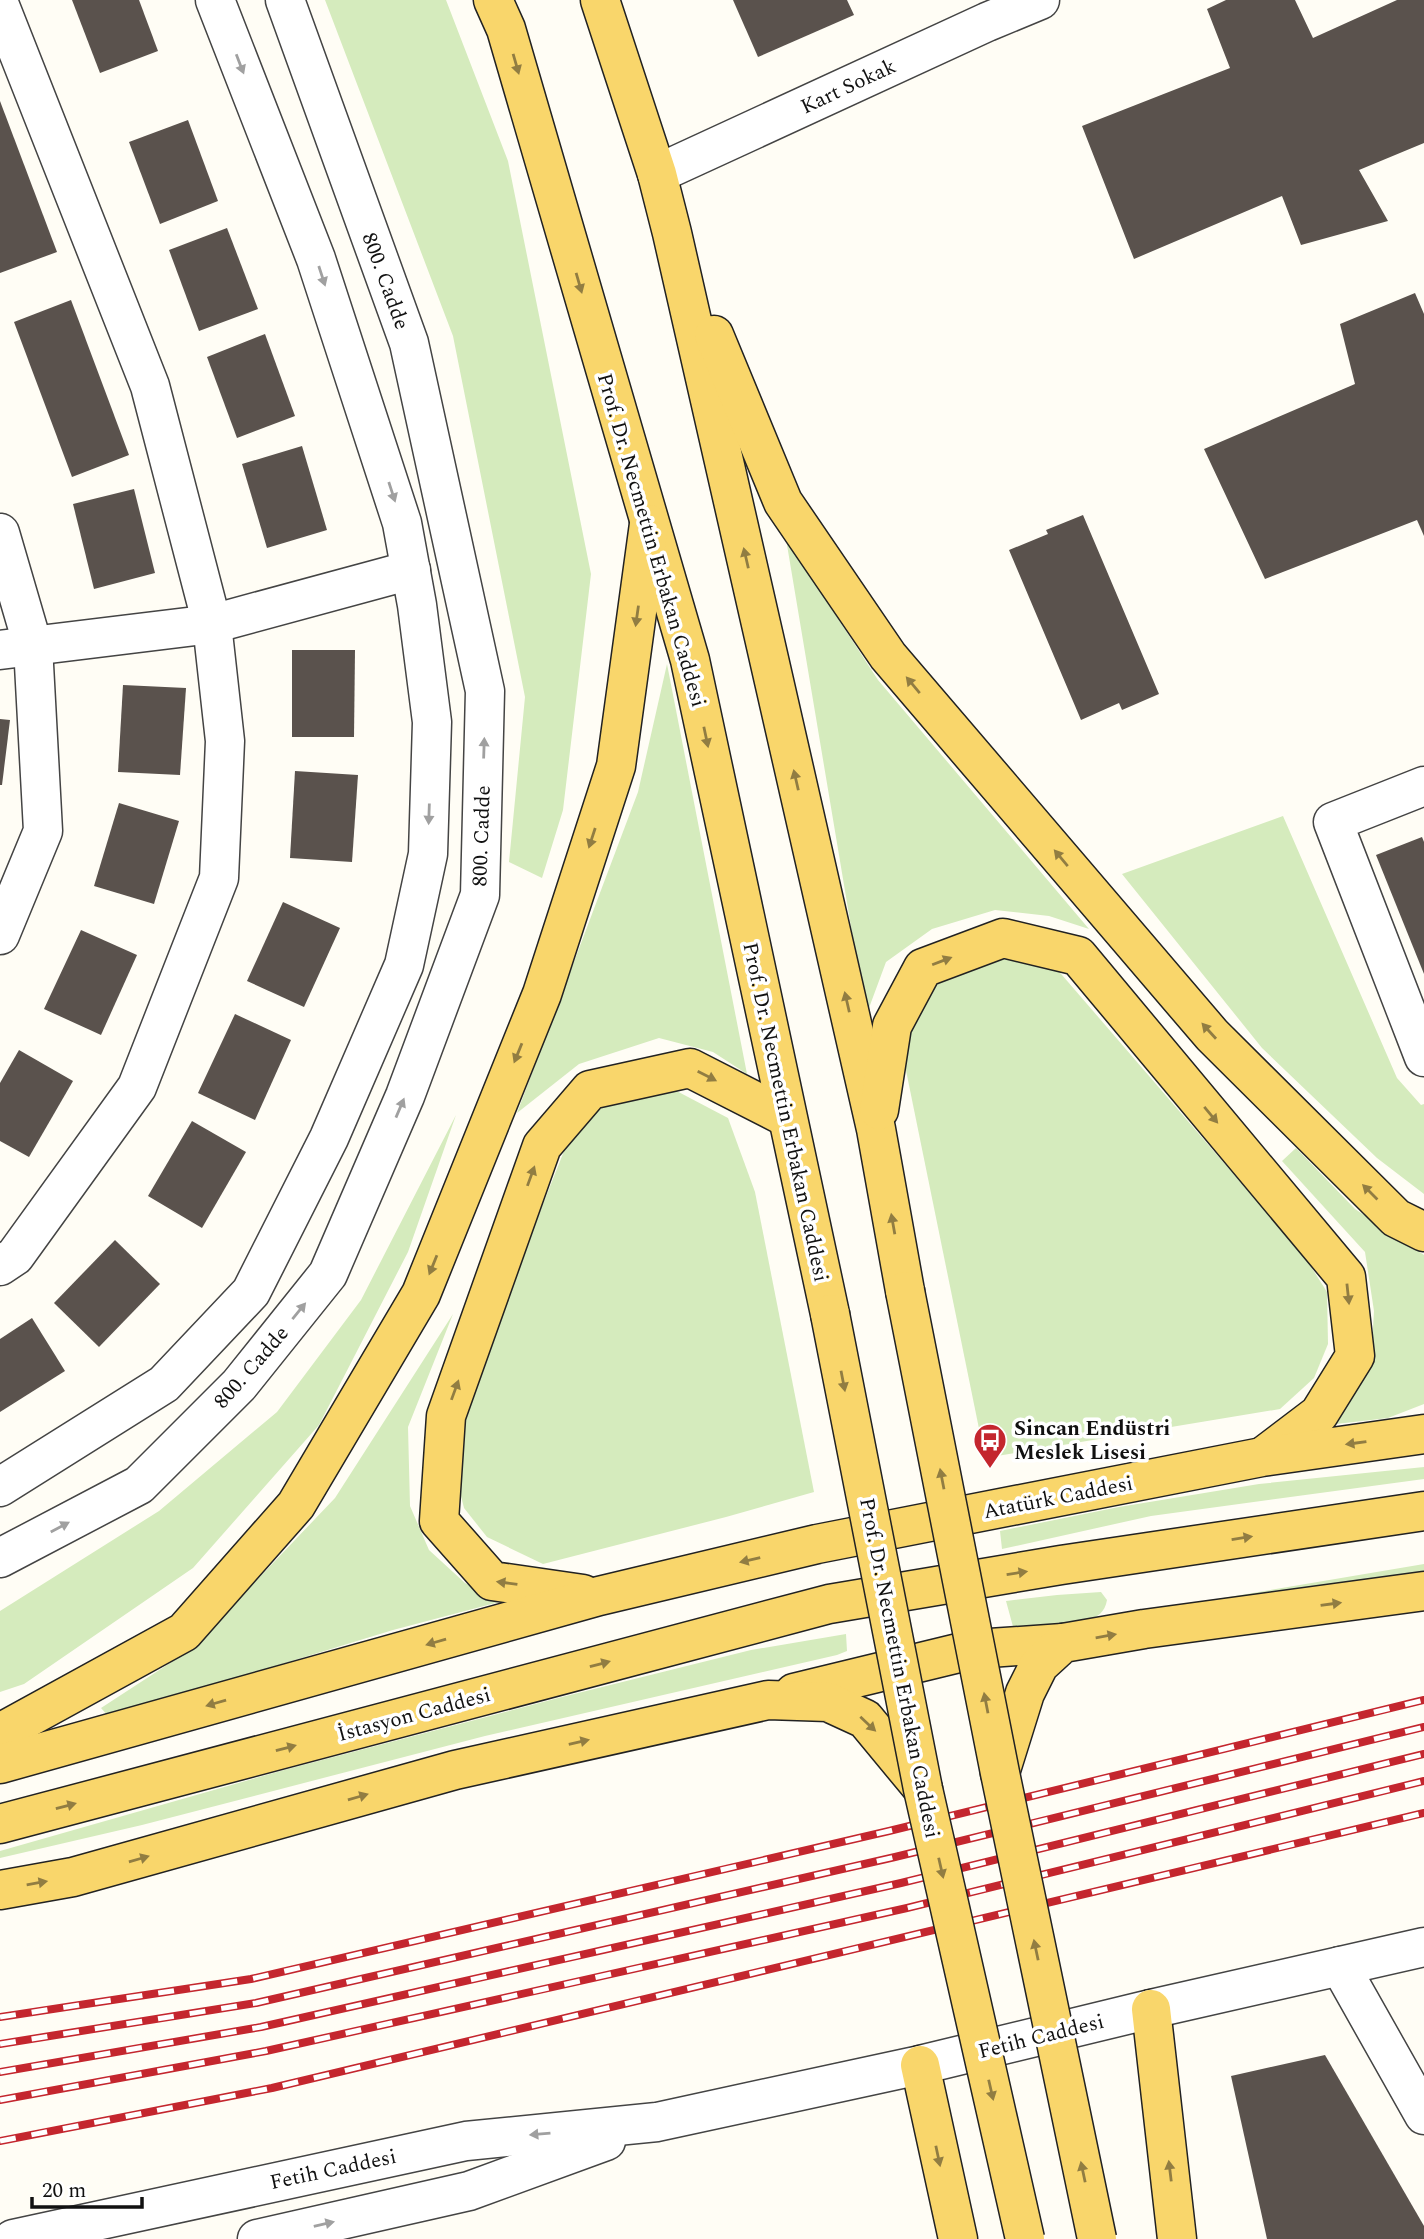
<svg xmlns="http://www.w3.org/2000/svg" width="1424" height="2239" font-family="Spectral,serif">
<style>
.green{fill:#d5ebbd}
.building{fill:#5a524d}
.lines{fill:none;stroke-linecap:round;stroke-linejoin:round}
.minor-casing{stroke:#444;stroke-width:41}
.major-casing{stroke:#222;stroke-width:41}
.minor{stroke:#fff;stroke-width:38}
.major{stroke:#f9d66b;stroke-width:38}
.rail-casing{stroke:#c4262e;stroke-width:8}
.rail{stroke:#fff;stroke-width:5;stroke-dasharray:16;stroke-linecap:butt}
.major-bridge-casing{stroke:#222;stroke-width:41;stroke-linecap:butt}
.major-bridge{stroke:#f9d66b;stroke-width:38}
.oneway{fill:#a0a0a0}
.oneway2{fill:#917d42}
.labels{text-anchor:middle;stroke-width:7;stroke-linejoin:round;paint-order:stroke}
.street-label{font-size:21px;fill:#111;stroke:#fff}
.poi-label{font-size:21px;font-weight:bold;fill:#111;stroke:#fff;text-anchor:start}
</style>
<rect width="100%" height="100%" fill="#fffdf5"/>
<g class="green">
<path d="M325 0H446L508 161 591 574 563 810 542 878 509 862 525 697 453 336Z"/>
<path d="M786 539 878 680 1089 929 1049 916 995 910 932 929 886 962 866 1016Z"/>
<path d="M667 664 747 1074 713 1052 659 1038 579 1064 517 1113 638 792Z"/>
<path d="M1283 816 1397 1078 1421 1105 1424 1104V1194L1377 1158 1262 1048 1122 874Z"/>
<path d="M992 953 1056 968 1305 1257 1327 1292 1328 1344 1314 1378 1280 1409 985 1458 900 1041 927 980Z"/>
<path d="M669 1087 728 1118 755 1192 814 1492 726 1517 543 1564 487 1537 464 1508 454 1468 464 1403 572 1131 616 1093Z"/>
<path d="M456 1115 408 1252 319 1425 193 1568 24 1684 0 1692V1611L159 1511 277 1412 361 1300Z"/>
<path d="M1296 1148 1355 1209 1424 1255V1404L1388 1418 1319 1426 1371 1362 1374 1311 1365 1252 1282 1161Z"/>
<path d="M453 1314 408 1427 410 1506 429 1550 465 1583 503 1601 393 1630 109 1717 101 1708 190 1650 335 1498Z"/>
<path d="M1424 1467V1479L1151 1516 1002 1549 1000 1531 1119 1507 1259 1484Z"/>
<path d="M1424 1564V1579L1015 1634 1006 1601 1057 1595 1101 1592 1107 1600C1103 1625 1076 1619 1057 1626Z"/>
<path d="M846 1634 847 1651 837 1655 485 1736 142 1825 0 1858V1851L284 1770 562 1697 751 1650Z"/>
</g>
<g class="building">
<path d="M72 0H139L158 51 100 73Z"/>
<path d="M733 0H847L854 15 758 57Z"/>
<path d="M1226 0H1295L1313 38 1397 0H1424V143L1359 170 1388 221 1301 245 1282 196 1134 259 1082 126 1230 68 1207 9Z"/>
<path d="M0 101 57 252 0 273Z"/>
<path d="M188 120 218 201 160 224 129 142Z"/>
<path d="M227 228 258 309 199 331 169 250Z"/>
<path d="M1415 293 1424 314V536L1417 520 1265 579 1204 449 1355 384 1340 324Z"/>
<path d="M71 300 129 455 72 477 14 322Z"/>
<path d="M265 334 295 416 237 438 207 357Z"/>
<path d="M302 446 327 530 267 548 242 464Z"/>
<path d="M134 489 155 573 94 589 73 504Z"/>
<path d="M1083 515 1159 694 1122 710 1119 703 1081 720 1009 550 1048 534 1046 530Z"/>
<path d="M292 650H355L354 737H292Z"/>
<path d="M123 685 186 688 180 775 118 772Z"/>
<path d="M0 719 10 720 2 785H0Z"/>
<path d="M295 771 358 775 352 862 290 858Z"/>
<path d="M119 803 179 821 154 904 94 886Z"/>
<path d="M1422 837 1424 842V974L1376 855Z"/>
<path d="M283 902 340 928 304 1007 247 981Z"/>
<path d="M81 930 137 955 101 1035 44 1009Z"/>
<path d="M235 1014 291 1040 255 1120 198 1093Z"/>
<path d="M19 1050 73 1081 29 1157 0 1141V1083Z"/>
<path d="M192 1121 246 1152 202 1228 148 1196Z"/>
<path d="M115 1240 160 1284 99 1347 54 1303Z"/>
<path d="M32 1318 65 1371 0 1412V1339Z"/>
<path d="M1325 2055 1424 2226V2239H1267L1231 2076Z"/>
</g>
<g class="lines">
<defs>
<g id="minor">
<path d="M0 6 150 386 212 624 225 741 219 878 137 1087 15 1256 0 1266"/>
<path d="M657 174 987 22 1040 0"/>
<path d="M0 533 33 646 43 831 0 935"/>
<path d="M0 650 212 624 411 570"/>
<path d="M1424 786 1333 822 1424 1057"/>
<path d="M0 1487 164 1384 251 1292 329 1138 404 965 428 854 432 722 417 605 402 523 316 259 215 0"/>
<path d="M0 1558 139 1485 239 1385 328 1274 405 1096 480 895 485 691 409 343 285 0"/>
<path d="M1340 1966 1424 2115"/>
<path d="M13 2239 466 2141 657 2122 920 2065 1151 2009 1424 1947"/>
<path d="M257 2239 469 2191 606 2141"/>
</g>
<g id="major">
<path d="M493 0 506 29 690 660 830 1314"/>
<path d="M600 0 657 174 672 233 876 1129 905 1291"/>
<path d="M714 335 783 502 888 656 1212 1035 1396 1218 1424 1232"/>
<path d="M879 1110 892 1026 923 968 1003 938 1078 956 1346 1277 1355 1356 1319 1414 1265 1455"/>
<path d="M583 1594 492 1581 439 1521 446 1416 542 1146 590 1090 690 1068 786 1117"/>
<path d="M794 1693 975 1649 1063 1643"/>
<path d="M0 1733 184 1632 296 1505 421 1294 542 994 616 766 649 524"/>
<path d="M0 1764 599 1596 817 1544 1262 1457 1424 1434"/>
<path d="M1000 1773 1025 1693 1039 1665 1063 1643 1144 1629 1424 1591"/>
<path d="M0 1824 829 1604 1061 1565 1424 1511"/>
<path d="M0 1890 73 1877 455 1770 768 1700 828 1702 865 1719 923 1789"/>
<path d="M1151 2009 1177 2239"/>
<path d="M920 2065 958 2239"/>
</g>
</defs>
<use href="#minor" class="minor-casing"/>
<use href="#major" class="major-casing"/>
<use href="#minor" class="minor"/>
<use href="#major" class="major"/>
<defs>
<g id="rail">
<path d="M0 2017 251 1979 889 1831 1424 1700"/>
<path d="M0 2044 256 2003 895 1857 1424 1727"/>
<path d="M0 2072 261 2027 901 1883 1424 1754"/>
<path d="M0 2100 266 2051 907 1908 1424 1781"/>
<path d="M0 2141 272 2088 1424 1813"/>
</g>
</defs>
<use href="#rail" class="rail-casing"/>
<use href="#rail" class="rail"/>
<defs>
<g id="major-bridge">
<path d="M905 1291 1000 1773 1097 2239"/>
<path d="M830 1314 923 1789 1025 2239"/>
</g>
</defs>
<use href="#major-bridge" class="major-bridge-casing"/>
<use href="#major-bridge" class="major-bridge"/>
</g>
<defs><path id="oneway-solid" d="M-6-.8H1V-3.2L6.5 0L1 3.2V.8H-6Z" transform="scale(1.75)"/></defs>
<g class="oneway">
<use href="#oneway-solid" transform="translate(240 64) rotate(69)"/>
<use href="#oneway-solid" transform="translate(322 276) rotate(72)"/>
<use href="#oneway-solid" transform="translate(392 492) rotate(72)"/>
<use href="#oneway-solid" transform="translate(484 748) rotate(-88)"/>
<use href="#oneway-solid" transform="translate(429 814) rotate(92)"/>
<use href="#oneway-solid" transform="translate(400 1108) rotate(-67)"/>
<use href="#oneway-solid" transform="translate(299 1311) rotate(-51)"/>
<use href="#oneway-solid" transform="translate(60 1527) rotate(-28)"/>
<use href="#oneway-solid" transform="translate(540 2134) rotate(175)"/>
<use href="#oneway-solid" transform="translate(324 2224) rotate(-13)"/>
</g>
<g class="oneway2">
<use href="#oneway-solid" transform="translate(516 64) rotate(74)"/>
<use href="#oneway-solid" transform="translate(579 283) rotate(74)"/>
<use href="#oneway-solid" transform="translate(746 558) rotate(-103)"/>
<use href="#oneway-solid" transform="translate(637 616) rotate(98)"/>
<use href="#oneway-solid" transform="translate(913 685) rotate(-130)"/>
<use href="#oneway-solid" transform="translate(706 737) rotate(78)"/>
<use href="#oneway-solid" transform="translate(796 780) rotate(-103)"/>
<use href="#oneway-solid" transform="translate(592 838) rotate(108)"/>
<use href="#oneway-solid" transform="translate(1061 858) rotate(-130)"/>
<use href="#oneway-solid" transform="translate(942 961) rotate(-21)"/>
<use href="#oneway-solid" transform="translate(847 1002) rotate(-103)"/>
<use href="#oneway-solid" transform="translate(1209 1031) rotate(-132)"/>
<use href="#oneway-solid" transform="translate(518 1053) rotate(112)"/>
<use href="#oneway-solid" transform="translate(707 1076) rotate(27)"/>
<use href="#oneway-solid" transform="translate(1211 1115) rotate(50)"/>
<use href="#oneway-solid" transform="translate(531 1176) rotate(-70)"/>
<use href="#oneway-solid" transform="translate(1370 1192) rotate(-135)"/>
<use href="#oneway-solid" transform="translate(893 1224) rotate(-100)"/>
<use href="#oneway-solid" transform="translate(433 1265) rotate(112)"/>
<use href="#oneway-solid" transform="translate(1348 1294) rotate(84)"/>
<use href="#oneway-solid" transform="translate(843 1381) rotate(79)"/>
<use href="#oneway-solid" transform="translate(455 1390) rotate(-70)"/>
<use href="#oneway-solid" transform="translate(1356 1443) rotate(172)"/>
<use href="#oneway-solid" transform="translate(942 1479) rotate(-101)"/>
<use href="#oneway-solid" transform="translate(1242 1538) rotate(-9)"/>
<use href="#oneway-solid" transform="translate(750 1560) rotate(167)"/>
<use href="#oneway-solid" transform="translate(1017 1573) rotate(-9)"/>
<use href="#oneway-solid" transform="translate(507 1583) rotate(-172)"/>
<use href="#oneway-solid" transform="translate(1331 1604) rotate(-8)"/>
<use href="#oneway-solid" transform="translate(1106 1636) rotate(-10)"/>
<use href="#oneway-solid" transform="translate(436 1642) rotate(164)"/>
<use href="#oneway-solid" transform="translate(600 1664) rotate(-15)"/>
<use href="#oneway-solid" transform="translate(216 1703) rotate(164)"/>
<use href="#oneway-solid" transform="translate(986 1703) rotate(-101)"/>
<use href="#oneway-solid" transform="translate(868 1724) rotate(43)"/>
<use href="#oneway-solid" transform="translate(579 1742) rotate(-13)"/>
<use href="#oneway-solid" transform="translate(286 1748) rotate(-15)"/>
<use href="#oneway-solid" transform="translate(358 1797) rotate(-16)"/>
<use href="#oneway-solid" transform="translate(66 1806) rotate(-15)"/>
<use href="#oneway-solid" transform="translate(139 1859) rotate(-16)"/>
<use href="#oneway-solid" transform="translate(941 1868) rotate(77)"/>
<use href="#oneway-solid" transform="translate(37 1883) rotate(-10)"/>
<use href="#oneway-solid" transform="translate(1036 1950) rotate(-102)"/>
<use href="#oneway-solid" transform="translate(991 2090) rotate(77)"/>
<use href="#oneway-solid" transform="translate(938 2156) rotate(78)"/>
<use href="#oneway-solid" transform="translate(1170 2171) rotate(-97)"/>
<use href="#oneway-solid" transform="translate(1083 2172) rotate(-102)"/>
</g>
<defs>
<symbol id="bus-pin" viewBox="-11 -11 22 30"><path d="M0 17L-7.5 6A9.5 9.5 0 1 1 7.5 6Z" fill="#c4262e" stroke="#fff"/><path d="M-5-6H5V4H4V6H2V4H-2V6H-4V4H-5ZM-3.5-4V0h7V-4ZM-3.5 1.2v1.5H-2V1.2ZM2 1.2v1.5H3.5V1.2Z" fill="#fff"/></symbol>
</defs>
<g fill-rule="evenodd">
<use href="#bus-pin" x="971" y="1421" width="38" height="52"/>
</g>
<g class="labels">
<g class="street-label">
<text transform="translate(848 86) rotate(-25)" y="7">Kart Sokak</text>
<text transform="translate(386 281) rotate(70)" y="7">800. Cadde</text>
<text transform="translate(652 540) rotate(74)" y="7">Prof. Dr. Necmettin Erbakan Caddesi</text>
<text transform="translate(481 836) rotate(-88)" y="7">800. Cadde</text>
<text transform="translate(786 1112) rotate(78)" y="7">Prof. Dr. Necmettin Erbakan Caddesi</text>
<text transform="translate(251 1367) rotate(-49)" y="7">800. Cadde</text>
<text transform="translate(1058 1497) rotate(-11)" y="7">Atatürk Caddesi</text>
<text transform="translate(900 1668) rotate(79)" y="7">Prof. Dr. Necmettin Erbakan Caddesi</text>
<text transform="translate(414 1714) rotate(-15)" y="7">İstasyon Caddesi</text>
<text transform="translate(1041 2036) rotate(-14)" y="7">Fetih Caddesi</text>
<text transform="translate(333 2169) rotate(-12)" y="7">Fetih Caddesi</text>
</g>
<g class="poi-label">
<text x="1014" y="1435">Sincan Endüstri<tspan x="1014" dy="24">Meslek Lisesi</tspan></text>
</g>
</g>
<path d="M32 2197v10h110v-10" fill="none" stroke="#111111" stroke-width="3.5"/>
<text x="42" y="2197" font-size="21" fill="#111111" stroke="#ffffff" stroke-width="5" paint-order="stroke">20 m</text>
</svg>
